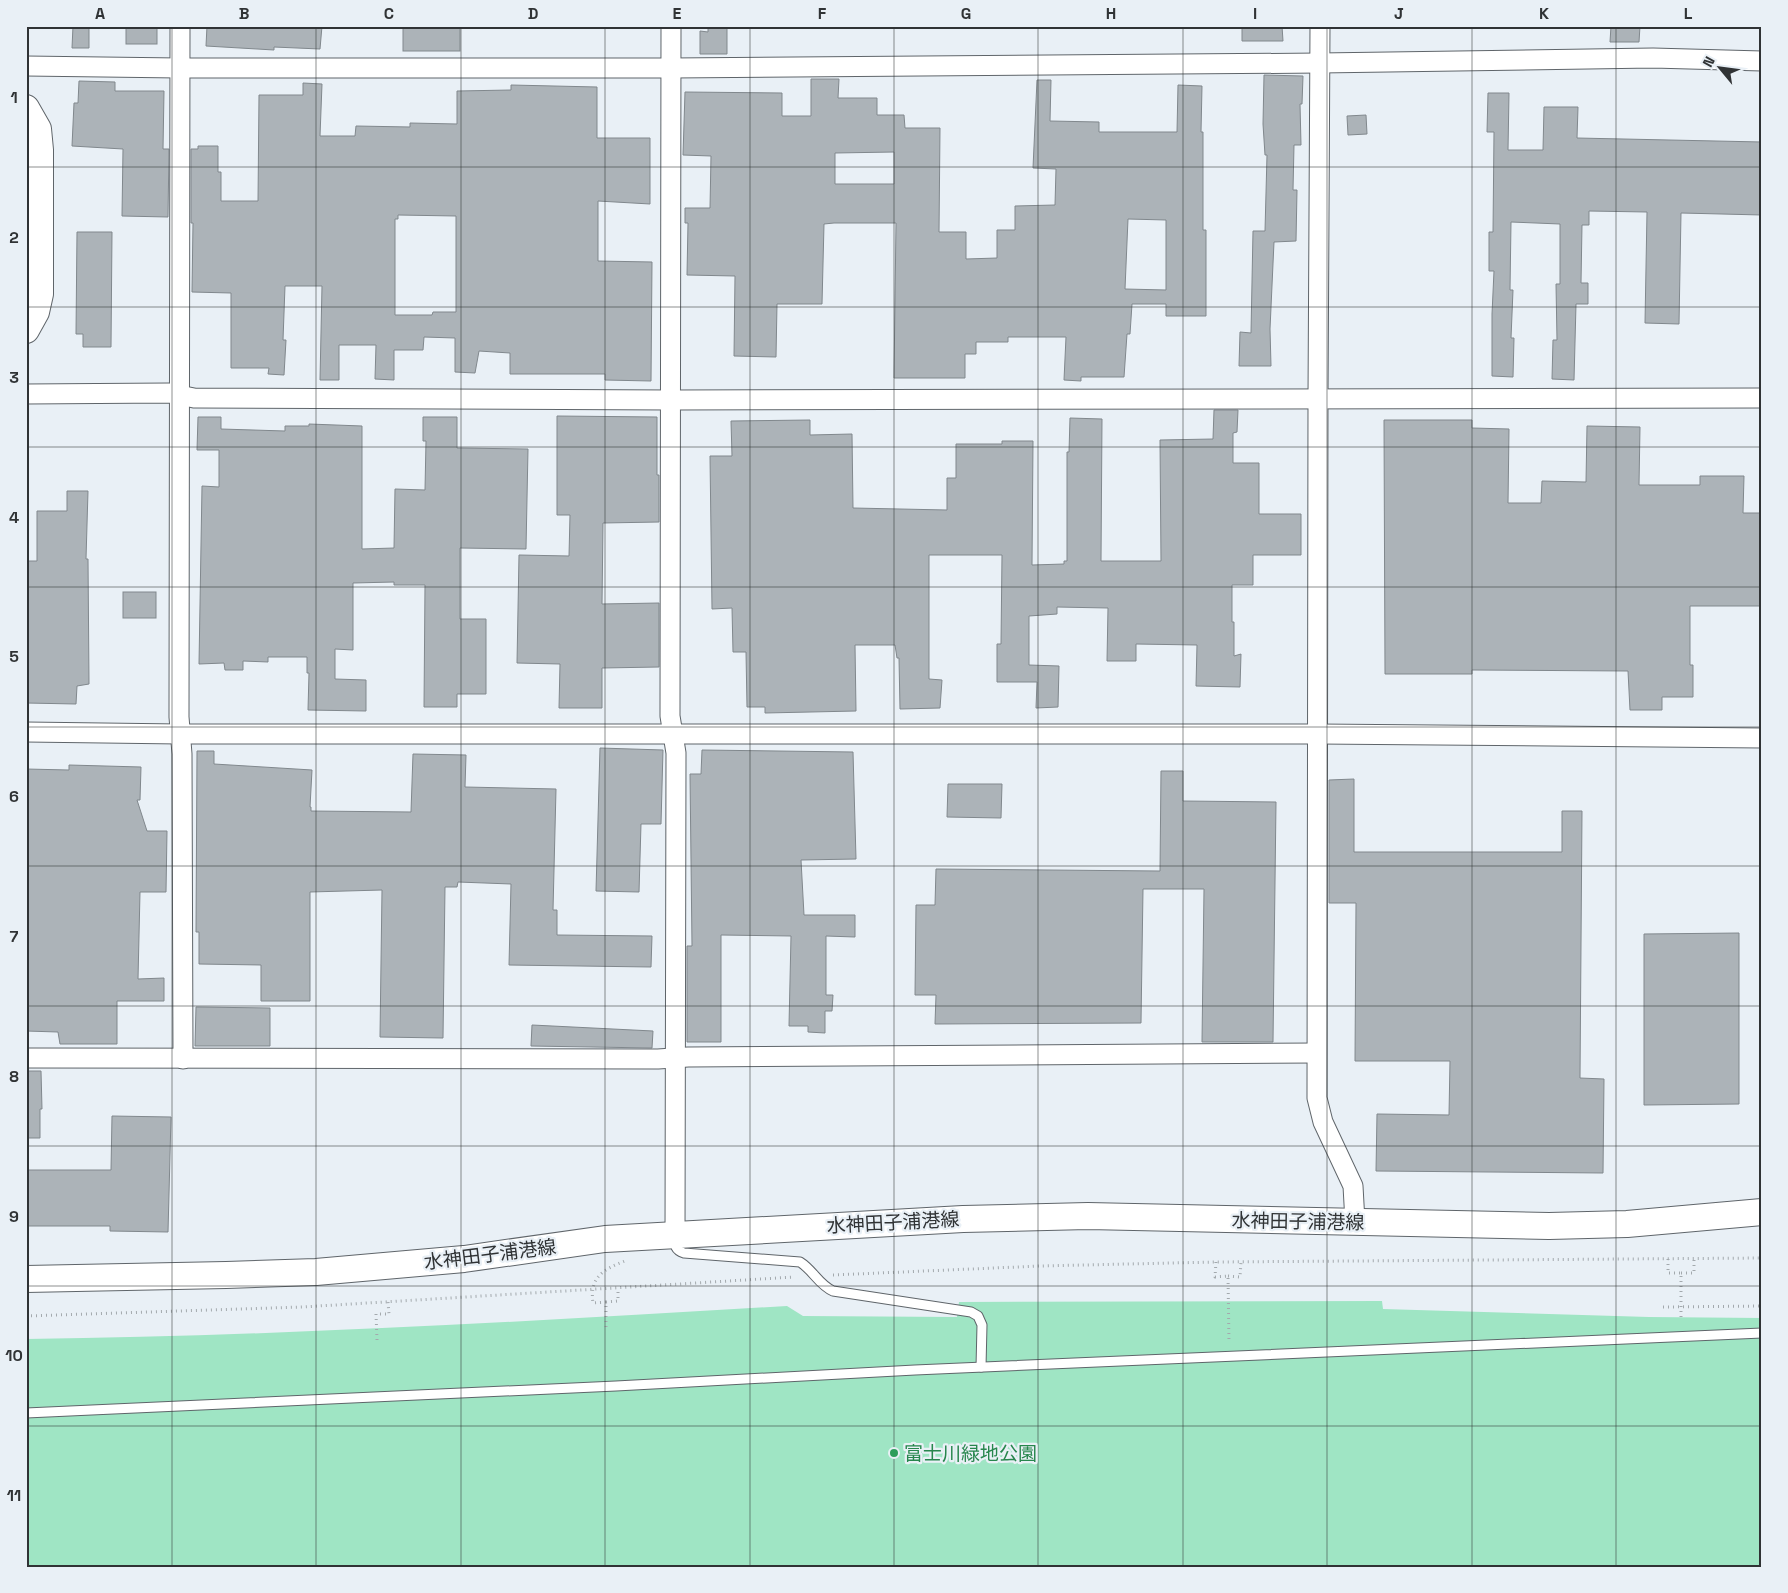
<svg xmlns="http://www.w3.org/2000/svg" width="1788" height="1593" font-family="'Space Grotesk','Noto Sans JP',sans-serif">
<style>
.green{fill:#9fe5c4}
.building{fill:#acb3b8;stroke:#81888d;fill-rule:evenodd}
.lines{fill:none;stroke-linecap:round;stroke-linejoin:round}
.lane-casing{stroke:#5f656a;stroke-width:11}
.street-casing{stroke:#5f656a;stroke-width:21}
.secondary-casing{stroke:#5f656a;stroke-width:28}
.path{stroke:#a3a9ad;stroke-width:3;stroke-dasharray:1 4;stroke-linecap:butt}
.lane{stroke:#fff;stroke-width:9}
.street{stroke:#fff;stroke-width:19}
.secondary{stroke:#fff;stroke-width:26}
.grid{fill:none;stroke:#303335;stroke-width:1;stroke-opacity:0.55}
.leisure-dot{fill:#2e9e5b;stroke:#e9f0f6;stroke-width:2}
.labels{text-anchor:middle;stroke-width:4.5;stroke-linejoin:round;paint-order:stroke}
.street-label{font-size:19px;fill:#303335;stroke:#e9f0f6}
.leisure-label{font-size:19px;fill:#27864d;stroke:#e9f0f6;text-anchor:start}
.neatline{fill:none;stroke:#303335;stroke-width:2}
.grid-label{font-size:16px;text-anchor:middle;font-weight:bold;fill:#303335}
</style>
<rect width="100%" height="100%" fill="#e9f0f6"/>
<path class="green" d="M1382 1301 1383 1309 1649 1317 1762 1318V1567H26V1339C280 1336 534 1321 787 1306L803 1316 957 1317 959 1302Z"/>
<g class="building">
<path d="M73 26H89V48H72Z"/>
<rect x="126" y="26" width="31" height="18"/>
<path d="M207 26H322L320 49 274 47V50L206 46Z"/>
<rect x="403" y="26" width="57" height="25"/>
<path d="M708 26H727V54H700V31L708 32Z"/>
<path d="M1242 26H1282L1283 41H1242Z"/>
<path d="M1611 26H1640L1639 42H1610Z"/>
<path d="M1264 75 1303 76 1302 104H1300L1301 145H1294L1293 190H1297L1296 241 1274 242 1270 329 1271 366H1239L1240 332 1251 333 1253 231H1265L1267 155H1265L1263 124Z"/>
<path d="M811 79H839L838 98H877V115H904L905 128H940L939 232H966V259L997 258V230H1015V206L1055 205 1056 169 1033 168 1037 80H1051L1050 121 1099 122V132H1177L1178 85 1202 86 1201 132H1203V230H1206V316H1166V304H1132L1130 334H1127L1124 377H1081V381L1064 380 1066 337H1008V342H976V354H965V378H894L896 223H834L824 224 822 304H777L776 357 734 356 735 276 687 275 688 223H685V208H710L711 156 683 155 685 92 782 93V116H811ZM894 152V184H835V153ZM1128 219 1166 220V290L1125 289Z"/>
<path d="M79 81 115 82V91H164L163 149H169L168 217 122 216 123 149 72 146 74 103H78Z"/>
<path d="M303 83 322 84 320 136H355L356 126 410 127V123L457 124V91L511 90V85L597 87V138H650V204L598 201V261L652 262 651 381 605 380V374H510V353L479 351 475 373 455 372V338L424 337 423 350H394V380L375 379 376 345H339V380H320L322 286H285L283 340H286L284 375 268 374 269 368H231V293L192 292 193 223H191V149H198V146H218V172H221V201H258L259 95H303ZM398 215 456 216V312H433L432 315H395V219H398Z"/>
<path d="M1488 93H1509L1508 150H1543L1544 107H1578L1577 138 1762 142V215L1681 213 1679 324 1645 323 1647 212 1589 211V225H1582L1581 283H1588V304H1576L1574 380 1552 379 1553 340H1557L1556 284H1560V224L1511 222 1510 290H1513L1511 338H1514L1513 377 1492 376V314L1494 271H1489V232H1493L1494 132H1487Z"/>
<path d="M1366 115 1367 134 1348 135 1347 116Z"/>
<path d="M77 232H112L111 347H83V334H76Z"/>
<path d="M1214 410H1238L1237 432 1233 433V463H1259V514H1301V555H1253V585H1232V622H1234V656L1241 654 1240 687 1196 686 1197 645 1136 644V661H1107L1108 608 1057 607V614L1029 616V665L1059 666 1058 707 1036 708 1037 682H997V644H1001L1002 555H929V679L942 680 940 708 900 709 899 658H897L895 645H855L856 711 765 713V707H747L746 652H733L732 608 712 609 710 456H732L731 421 810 420V435L852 434 853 508 947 510V478H956V444H1002V441H1033L1032 565 1064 564V561H1067V452H1069L1070 418 1102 419 1101 561H1161L1160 440 1213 439Z"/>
<path d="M557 416 657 417V475H659V522L603 523 602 604 659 603V667L602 668V708H559L560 664 517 663 519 555 569 556 570 515H557Z"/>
<path d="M198 417H221V429L285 431V426H309V424L362 426V549L394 548 395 489 425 490 426 441H423V417H457V448L528 449 526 549 460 548V619H486V694H457V707H424L425 585H394V582L353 583V650L335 649V679L366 680V711L308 710 309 673H307V657H268V662L243 661V670H225L224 663 199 664 202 486 219 487V450H197Z"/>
<path d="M1384 420H1472V428L1509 429 1508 503H1541L1542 481 1586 482 1587 426 1640 427 1639 485H1700V476H1744L1743 513H1762V606H1690V665H1693V697H1662V710H1630L1628 671 1472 670V674H1385Z"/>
<path d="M67 491H88L86 559H88L89 684 77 686 76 704 26 703V561H37V511H67Z"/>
<rect x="123" y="592" width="33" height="26"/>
<path d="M600 748 663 750 661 824H641L639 892 596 891Z"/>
<path d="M702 750 853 752 856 859 801 860 804 915H855V937L826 936V995H833L832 1011H825V1033L808 1032V1026H789L791 936 721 935V1042H687V946H692L690 774H701Z"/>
<path d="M197 751H214V764L312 770 310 807H311V811L411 812 413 754 466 755 465 787 556 789 553 910H557V935L652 936 651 967 509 965 511 884 458 882 457 887H445L443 1038 380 1037 382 890 310 892V1001H261V965L199 964V932H196Z"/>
<path d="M69 765 141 767 140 800H137L147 831H167L166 892H140L138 979 164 978V1001H117V1044H60L58 1032 26 1031V769L69 770Z"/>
<path d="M1161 771H1183V801L1276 802 1273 1042H1202L1204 889H1143L1141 1023 935 1024 936 995H915L916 905H935L936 869 1160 871Z"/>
<path d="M1354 779V852H1562V811H1582L1580 1078 1604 1079 1603 1173 1376 1171 1377 1114 1449 1115 1450 1061H1355L1356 903H1329V780Z"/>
<path d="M948 784H1002L1001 818 947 817Z"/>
<path d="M1739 933V1104L1644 1105V934Z"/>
<path d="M196 1007 270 1008V1046H195Z"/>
<path d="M532 1025 653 1031 652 1048 531 1046Z"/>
<path d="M26 1071H41L42 1109H40V1138H26Z"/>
<path d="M112 1116 171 1117 168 1232 110 1231V1226H26V1170H111Z"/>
</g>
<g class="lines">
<defs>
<g id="lane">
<path d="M675 1238C675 1246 675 1250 684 1253L800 1262C813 1270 819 1285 833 1291L971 1312 978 1316 982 1325 981 1367"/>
<path d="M26 1413 616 1386 915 1370 1762 1333"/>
</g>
<g id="street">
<path d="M180 26 179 717 182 754 183 1059"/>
<path d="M671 26 670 716 676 753 675 1235"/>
<path d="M1320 26 1318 399 1317 1098 1323 1122 1353 1186 1355 1222"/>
<path d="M26 66 179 68H672L1320 63 1653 58 1762 61"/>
<path d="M26 394 169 393 194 398 672 400 1762 398"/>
<path d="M26 732 180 734H1318L1762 738"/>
<path d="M26 1058 658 1059 688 1057 1316 1053"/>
</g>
<g id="secondary">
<path d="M26 108 38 129 40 150V294L36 312 26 330"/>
<path d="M26 1279 226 1275 316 1272 464 1259 605 1239 963 1219 1088 1216 1549 1226 1627 1224 1762 1212"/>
</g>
</defs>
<use href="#lane" class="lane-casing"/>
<use href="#street" class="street-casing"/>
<use href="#secondary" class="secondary-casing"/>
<g class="path">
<path d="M1668 1259V1273H1681V1318"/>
<path d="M1216 1262 1215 1277 1228 1276 1229 1343"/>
<path d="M1681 1273H1694V1258"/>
<path d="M833 1275 1040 1266 1216 1262 1762 1258"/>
<path d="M1228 1276 1240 1277 1241 1262"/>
<path d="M606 1302 618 1301V1288"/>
<path d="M1663 1307 1762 1306"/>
<path d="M26 1316 302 1307 794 1277"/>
<path d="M606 1327V1302L593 1303C589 1277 604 1269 625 1261"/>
<path d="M377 1340 376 1314H389L388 1302"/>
</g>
<use href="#lane" class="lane"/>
<use href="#street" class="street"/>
<use href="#secondary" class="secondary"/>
</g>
<path class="grid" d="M172 26V1567M316 26V1567M461 26V1567M605 26V1567M750 26V1567M894 26V1567M1038 26V1567M1183 26V1567M1327 26V1567M1472 26V1567M1616 26V1567M26 167H1762M26 307H1762M26 447H1762M26 587H1762M26 727H1762M26 866H1762M26 1006H1762M26 1146H1762M26 1286H1762M26 1426H1762"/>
<circle class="leisure-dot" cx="894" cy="1453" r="5"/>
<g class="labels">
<g class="street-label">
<text transform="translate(1298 1221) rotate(1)" y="7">水神田子浦港線</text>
<text transform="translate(893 1222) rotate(-3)" y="7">水神田子浦港線</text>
<text transform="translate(490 1254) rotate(-7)" y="7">水神田子浦港線</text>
</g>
<g class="leisure-label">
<text x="904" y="1460">富士川緑地公園</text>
</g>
</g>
<rect width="1788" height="1593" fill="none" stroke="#e9f0f6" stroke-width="55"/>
<g transform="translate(1720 68) rotate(299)" stroke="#e9f0f6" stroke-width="4" paint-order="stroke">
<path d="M0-4L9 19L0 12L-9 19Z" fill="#303335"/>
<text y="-8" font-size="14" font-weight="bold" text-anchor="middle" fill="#303335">N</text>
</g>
<rect x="28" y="28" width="1732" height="1538" class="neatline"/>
<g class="grid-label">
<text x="100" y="19">A</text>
<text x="244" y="19">B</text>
<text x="389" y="19">C</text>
<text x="533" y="19">D</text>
<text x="677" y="19">E</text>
<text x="822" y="19">F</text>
<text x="966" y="19">G</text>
<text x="1111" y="19">H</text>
<text x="1255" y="19">I</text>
<text x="1399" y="19">J</text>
<text x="1544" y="19">K</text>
<text x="1688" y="19">L</text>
<text x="14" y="103">1</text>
<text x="14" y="243">2</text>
<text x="14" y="383">3</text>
<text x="14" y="523">4</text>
<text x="14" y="662">5</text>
<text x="14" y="802">6</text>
<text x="14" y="942">7</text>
<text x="14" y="1082">8</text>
<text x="14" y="1222">9</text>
<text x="14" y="1361">10</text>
<text x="14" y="1501">11</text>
</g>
</svg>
